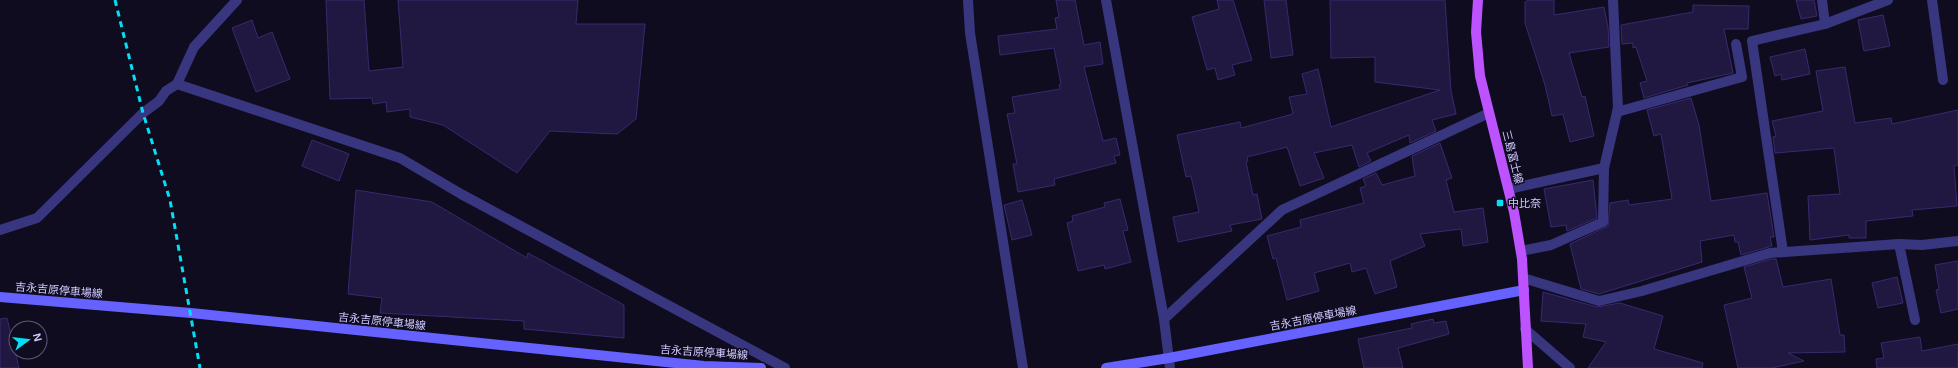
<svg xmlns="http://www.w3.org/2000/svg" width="1958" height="368" font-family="Helvetica,'Noto Sans JP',sans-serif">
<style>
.building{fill:#201841;stroke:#372a6e}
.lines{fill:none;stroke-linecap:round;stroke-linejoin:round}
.service{stroke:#393680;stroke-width:10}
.minor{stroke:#393680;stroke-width:10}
.secondary{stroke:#6562ff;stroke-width:10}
.primary{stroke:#bd52ff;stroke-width:10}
.rail{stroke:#00e0f6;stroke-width:3;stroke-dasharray:6 5;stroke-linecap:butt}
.poi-dot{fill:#00e0f6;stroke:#100c20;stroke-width:1.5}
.labels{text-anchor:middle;stroke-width:3;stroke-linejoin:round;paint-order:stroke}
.street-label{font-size:11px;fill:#d1cbff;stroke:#100c20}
.poi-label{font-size:11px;fill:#d1cbff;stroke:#100c20;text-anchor:start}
</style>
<rect width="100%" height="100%" fill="#100c20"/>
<g class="building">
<path d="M326 0H364L369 71 403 67 398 0H578L576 24H645L636 119 617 134 550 131 517 173 443 125 410 117V109L387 112 386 102 373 104 372 98 330 99Z"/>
<path d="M1056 0H1075L1084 45 1100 42 1103 64 1084 67 1103 141 1116 138 1120 155 1114 156 1116 163 1054 179 1055 185 1018 192 1013 164H1017L1007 114 1015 113 1012 97 1060 89 1059 85 1061 84 1054 48 1000 55 998 36 1057 29 1055 18 1059 17Z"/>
<path d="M1217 0H1233L1252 60 1232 65 1235 75 1218 80 1215 68 1207 70 1192 17 1219 9Z"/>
<path d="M1264 0H1286L1293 55 1271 58Z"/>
<path d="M1330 0H1445L1451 91 1456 114 1432 120 1436 131 1410 143 1409 135 1367 153 1371 161 1359 167 1352 145 1314 153 1324 178 1300 186 1287 147 1247 157 1248 161 1246 162 1253 195 1257 194 1262 219 1230 225 1232 231 1178 242 1173 217 1199 212 1191 176 1186 177 1177 135 1240 122 1241 128 1293 114 1289 97 1307 94 1302 74 1318 69 1331 127 1440 90 1375 82V57L1331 58Z"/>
<path d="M1529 0H1554V15L1604 7 1608 27 1609 47 1569 53 1582 97 1585 96 1594 136 1570 142 1563 114 1552 116 1545 85 1525 23V2Z"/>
<path d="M1796 0H1814L1817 16 1801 19Z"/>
<path d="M1693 5 1749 6 1748 29H1724L1733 73 1687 83 1688 85 1644 98 1640 83 1647 81 1636 47 1633 48V43L1622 44 1621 25 1693 12Z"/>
<path d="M1883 15 1890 46 1864 51 1858 20Z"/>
<path d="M252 20 258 38 272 32 290 79 256 92 232 28Z"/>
<path d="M1805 49 1810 74 1782 80 1781 74 1775 76 1770 57Z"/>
<path d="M1845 67 1855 123 1891 118 1892 124 1958 110V165L1954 166 1957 206 1912 210 1913 216 1866 221V238H1849V235L1810 240 1808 196 1840 194 1834 148 1775 153 1773 137 1776 136 1772 121 1823 111 1816 71Z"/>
<path d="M1691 98 1699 125 1711 201 1767 193 1774 237H1770L1772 246 1741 255 1738 242H1735L1734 235 1700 241 1702 262 1599 294 1581 289 1570 244 1608 226 1610 203 1628 200 1629 205 1672 199 1661 134 1654 136 1647 110Z"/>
<path d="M312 140 349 154 339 181 302 166Z"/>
<path d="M1440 143 1452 178 1446 180 1454 212 1483 208 1488 242 1463 246 1461 229 1420 234 1425 246 1390 261 1397 287 1375 294 1366 268 1352 272 1350 263 1314 273 1319 291 1287 300 1276 258 1273 259 1267 236 1301 227 1300 220 1364 203 1360 188 1366 186 1363 179 1376 173 1382 185 1415 176 1412 156Z"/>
<path d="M1593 180 1597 218 1567 231 1566 225 1551 227 1544 189Z"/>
<path d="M356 190 432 202 527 258 528 253 624 305V338L524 329V321L380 313 382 298 348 294Z"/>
<path d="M1120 199 1128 230 1123 231 1131 262 1105 269 1104 265 1078 271 1067 223 1073 221 1072 216 1105 207 1104 203Z"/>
<path d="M1022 200 1032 235 1012 240 1004 205Z"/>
<path d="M1771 259H1776L1783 287 1831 279 1840 335H1844L1845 352 1788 353 1804 361 1772 368H1738L1724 305 1752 298 1744 267Z"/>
<path d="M1958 261V309L1941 313 1936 290 1939 289 1935 265Z"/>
<path d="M1897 277 1903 303 1878 308 1872 283Z"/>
<path d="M1543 292 1597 307 1620 303 1663 316 1654 349 1703 363 1702 368H1588L1606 342 1583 337 1586 324 1541 321Z"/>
<path d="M7 318 19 368H0V319Z"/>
<path d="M1433 319 1434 323 1446 321 1449 334 1398 348 1403 368H1364L1358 339 1412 328 1411 324Z"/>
<path d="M1920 337 1922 351 1958 344V368H1877L1876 359 1884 358 1881 343Z"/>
</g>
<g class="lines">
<g class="service">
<path d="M1822 0 1825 24"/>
<path d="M1932 0 1943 80"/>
<path d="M1617 112 1742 77 1736 44"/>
<path d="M1509 189 1604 168"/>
<path d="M1521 251 1551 245 1603 222 1604 168 1618 108 1613 0"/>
<path d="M1783 252 1752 41 1825 24 1888 0"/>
</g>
<g class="minor">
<path d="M968 0 970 33 1023 368"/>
<path d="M1106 0 1164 319 1170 368"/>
<path d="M177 84 400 158 461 194 785 368"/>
<path d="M0 230 37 218 143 113 159 101 166 91 177 84 194 47 237 0"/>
<path d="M1899 244 1915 320"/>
<path d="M1523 278 1599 301 1642 291 1770 253 1899 244 1922 245 1958 241"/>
<path d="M1164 319 1282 210 1489 113"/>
<path d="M1525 329 1570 368"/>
</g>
<g class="secondary">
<path d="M0 297 191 313 704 366 761 368"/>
<path d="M1106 368 1169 358 1524 290"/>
</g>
<path class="primary" d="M1478 0 1476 32 1480 76 1514 212 1522 259 1528 368"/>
<path class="rail" d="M115 0 143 113 170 200 200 368"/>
</g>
<rect class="poi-dot" x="1496" y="199" width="8" height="8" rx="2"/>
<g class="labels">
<g class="street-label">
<text transform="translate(1513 157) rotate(76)" y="4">三島富士線</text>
<text transform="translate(59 290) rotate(5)" y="4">吉永吉原停車場線</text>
<text transform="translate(1313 318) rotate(-11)" y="4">吉永吉原停車場線</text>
<text transform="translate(382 321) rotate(6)" y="4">吉永吉原停車場線</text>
<text transform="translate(704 352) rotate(4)" y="4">吉永吉原停車場線</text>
</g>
<g class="poi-label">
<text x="1508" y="207">中比奈</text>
</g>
</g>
<g transform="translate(28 340) rotate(75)"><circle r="19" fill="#100c20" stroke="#5d5879"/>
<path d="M0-3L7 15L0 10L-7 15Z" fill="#00e0f6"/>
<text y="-6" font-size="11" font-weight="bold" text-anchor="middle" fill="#d1cbff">N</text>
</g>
</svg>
